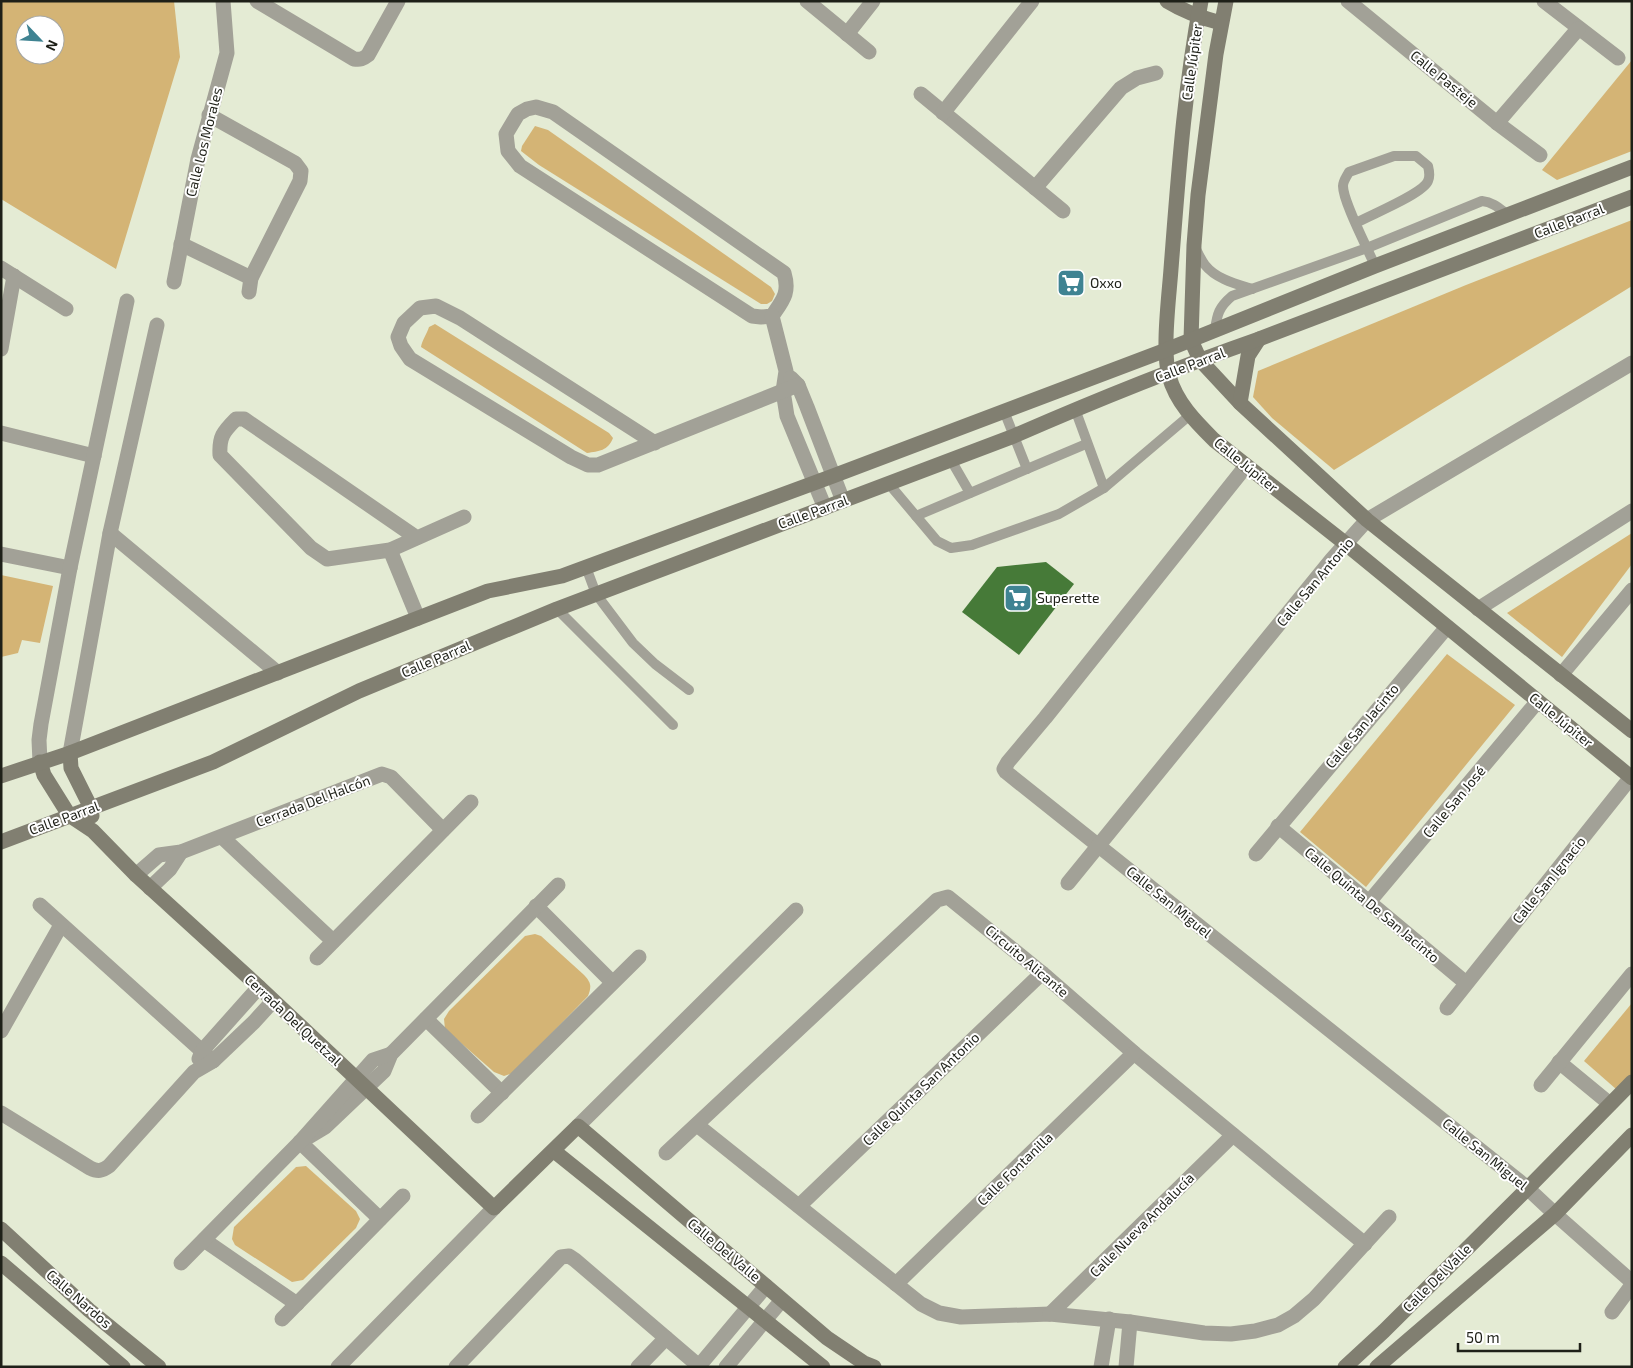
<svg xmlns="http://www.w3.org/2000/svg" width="1633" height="1368" font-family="'Exo 2',sans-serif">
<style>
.green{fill:#d4b475;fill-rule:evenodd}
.building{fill:#467a38}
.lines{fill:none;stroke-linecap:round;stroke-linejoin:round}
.lane{stroke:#a2a197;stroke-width:10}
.street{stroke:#a2a197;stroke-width:15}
.secondary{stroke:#817f71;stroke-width:15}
.labels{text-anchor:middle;stroke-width:4;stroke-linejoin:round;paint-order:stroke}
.street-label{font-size:14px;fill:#1e2018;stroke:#fff}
.poi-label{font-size:14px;fill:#1e2018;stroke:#fff;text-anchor:start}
</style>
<rect width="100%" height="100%" fill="#e4ebd4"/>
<g class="green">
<path d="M1 1H174L180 57 116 269 1 199ZM25 25H55V55H25Z"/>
<path d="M1632 60V151L1557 180 1542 170Z"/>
<path d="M535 126 548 130 771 287 775 294 772 301 767 304H761L539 165 521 151 522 146Z"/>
<path d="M1632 220V286L1334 470 1272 418 1253 397 1258 371 1466 285Z"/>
<path d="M435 324 609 433 613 438C608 451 599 451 587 453L421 347C422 340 427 334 429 327Z"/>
<path d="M1632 533V564L1562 657 1507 613Z"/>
<path d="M1 575 53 586 40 643 22 640 18 653 1 657Z"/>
<path d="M1447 654 1515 705 1366 887 1300 832Z"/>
<path d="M535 934 541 936 583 974C591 982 592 986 588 996L513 1073 504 1076 494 1072 445 1029 444 1019 449 1011 525 936Z"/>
<path d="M1632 1003V1074L1616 1089 1584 1061Z"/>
<path d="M306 1166 356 1211 360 1219 356 1228 303 1280 292 1282 235 1245 232 1239 234 1227 296 1167Z"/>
</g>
<path class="building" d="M1046 562 1074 584 1019 655 962 612 997 567Z"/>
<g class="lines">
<g class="lane">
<path d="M1356 223C1370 215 1423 194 1428 181 1430 177 1429 170 1428 166L1416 156H1394L1349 172C1347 176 1343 181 1343 186 1343 202 1368 249 1375 266"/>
<path d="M1195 247C1198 253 1201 260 1205 265 1216 279 1236 284 1252 289"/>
<path d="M1215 330C1217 314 1219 307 1232 296L1367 248 1482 201C1493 202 1499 208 1508 215"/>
<path d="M1075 409 1104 488"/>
<path d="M1004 411 1027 469"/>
<path d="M951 460 970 493"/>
<path d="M889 484 937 541 951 548 972 545 1059 514 1104 488 1190 415"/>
<path d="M916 516 1086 444"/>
<path d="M586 567 596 594 633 643 655 664 689 690"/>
<path d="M557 609 673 725"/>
</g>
<g class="street">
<path d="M257 1 354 59C360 60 363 59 368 55L398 1"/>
<path d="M807 1 869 52"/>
<path d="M1348 1 1497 123 1540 155"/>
<path d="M1544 1 1618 58"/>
<path d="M847 34 873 1"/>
<path d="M921 94 1063 211"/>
<path d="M536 107 553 112 784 273C790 293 783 300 772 316L761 317 752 316 520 166 508 151 506 134 518 114 527 109Z"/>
<path d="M943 113 1032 1"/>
<path d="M209 115 295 163 301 171 300 181 251 278 249 292"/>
<path d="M1497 123 1578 29"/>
<path d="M1035 188 1121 88 1137 78 1156 73"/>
<path d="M181 244 251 278"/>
<path d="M1 268 66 309"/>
<path d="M174 282 198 159 227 53 223 1"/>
<path d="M772 316 786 371 783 391 787 416 825 508"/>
<path d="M1 349 14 276"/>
<path d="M791 378 798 385 807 407 843 501"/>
<path d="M1 433 94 456"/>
<path d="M655 443 460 318 436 306 420 308 404 323 398 337 401 346 410 359 571 457 588 465H598L798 385"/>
<path d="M1246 466 1045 718 1008 762 1004 769 1006 772 1524 1185 1555 1214 1632 1282"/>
<path d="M110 533 278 673"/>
<path d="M417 538 244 419H236C223 432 219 437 220 455L311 548 327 559 390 550 464 517"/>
<path d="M390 550 418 618"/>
<path d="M1 554 70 568"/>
<path d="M1478 609 1632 511"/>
<path d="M1561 675 1632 590"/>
<path d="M70 753 110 533 157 325"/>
<path d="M40 762 39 740 41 724 70 568 127 301"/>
<path d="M1278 826 1466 983"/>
<path d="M222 837 333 941"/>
<path d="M1256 854 1447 627"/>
<path d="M136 875 159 855 181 852 382 774 391 777 443 830"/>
<path d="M1068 883 1332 559 1367 520 1632 363"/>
<path d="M150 888 170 869 181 852"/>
<path d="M1369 902 1538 701"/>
<path d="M40 905 213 1061"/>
<path d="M536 906 612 982"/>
<path d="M317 958 471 802"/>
<path d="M1447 1008 1632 776"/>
<path d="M426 1019 502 1093"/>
<path d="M1 1031 61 925"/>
<path d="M199 1059 202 1051 259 987"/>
<path d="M1559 1062 1610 1104"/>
<path d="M1541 1085 1632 974"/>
<path d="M1 1113 90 1168C98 1172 102 1171 109 1166L194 1072 213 1061 254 1022 273 1001"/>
<path d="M478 1116 639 957"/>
<path d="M697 1125 921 1304 939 1313 961 1317 1050 1314 1130 1322 1204 1333 1231 1334 1255 1331 1278 1325 1294 1316 1314 1299 1389 1217"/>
<path d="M578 1126 796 910"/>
<path d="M300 1142 325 1127 384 1071 391 1054 558 885"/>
<path d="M300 1142 380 1219"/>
<path d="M666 1153 937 900 948 897 1042 973 1134 1053 1365 1244"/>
<path d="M799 1206 1042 973"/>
<path d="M204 1240 297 1304"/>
<path d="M181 1263 300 1142 373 1060 391 1054"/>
<path d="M896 1284 1134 1053"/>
<path d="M1612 1312 1632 1285"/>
<path d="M1050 1314 1233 1135"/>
<path d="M282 1319 403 1196"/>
<path d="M699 1366 766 1286"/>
<path d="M338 1367 494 1208"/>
<path d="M456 1367 561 1257 569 1256 575 1260 700 1367"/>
<path d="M638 1367 666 1338"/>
<path d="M726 1367 782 1300"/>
<path d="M1101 1367 1109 1319"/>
<path d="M1126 1367 1130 1322"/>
</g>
<g class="secondary">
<path d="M1167 1C1185 12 1202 18 1221 23"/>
<path d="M1201 1C1184 90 1178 180 1171 269 1169 297 1162 350 1169 376 1176 402 1195 421 1214 440L1346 544 1632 778"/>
<path d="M1226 1 1216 54 1198 195 1194 245 1191 340 1200 360 1240 403 1367 520 1632 731"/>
<path d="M1240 403 1248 356 1259 339"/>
<path d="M70 753 71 768 91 808 92 816"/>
<path d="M40 762 44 775 69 815 93 831 136 875 259 987 494 1208 578 1126 827 1338 864 1363 874 1367"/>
<path d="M1 776 70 753 488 591 562 576 833 476 1166 350 1375 266 1632 167"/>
<path d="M1 842 213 762 359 691 557 609 1014 436C1094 401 1176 368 1259 339L1632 197"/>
<path d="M554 1151 823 1367"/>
<path d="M1 1229 89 1310 159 1367"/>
<path d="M1 1263 123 1367"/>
<path d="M1345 1367 1384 1331 1528 1188 1632 1082"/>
<path d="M1377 1367 1555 1214 1632 1135"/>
</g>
</g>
<defs>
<symbol id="supermarket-square" viewBox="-11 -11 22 22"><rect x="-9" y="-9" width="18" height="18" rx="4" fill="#3f8392" stroke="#fff"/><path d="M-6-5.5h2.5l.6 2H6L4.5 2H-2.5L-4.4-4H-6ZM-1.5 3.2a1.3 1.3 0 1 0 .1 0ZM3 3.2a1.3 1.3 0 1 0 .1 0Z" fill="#fff"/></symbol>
</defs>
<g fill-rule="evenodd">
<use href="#supermarket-square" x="1055" y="267" width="32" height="32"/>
<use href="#supermarket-square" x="1002" y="582" width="32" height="32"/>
</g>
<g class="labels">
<g class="street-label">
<text transform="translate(1192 62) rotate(-82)" y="5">Calle Júpiter</text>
<text transform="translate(1444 79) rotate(39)" y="5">Calle Pasteje</text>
<text transform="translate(204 142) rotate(-76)" y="5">Calle Los Morales</text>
<text transform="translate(1569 221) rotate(-21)" y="5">Calle Parral</text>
<text transform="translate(1190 365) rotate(-21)" y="5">Calle Parral</text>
<text transform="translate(1246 465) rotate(39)" y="5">Calle Júpiter</text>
<text transform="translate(813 512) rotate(-20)" y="5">Calle Parral</text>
<text transform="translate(1315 582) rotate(-50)" y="5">Calle San Antonio</text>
<text transform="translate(436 659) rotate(-23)" y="5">Calle Parral</text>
<text transform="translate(1561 720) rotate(39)" y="5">Calle Júpiter</text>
<text transform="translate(1362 726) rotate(-50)" y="5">Calle San Jacinto</text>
<text transform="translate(313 801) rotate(-21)" y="5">Cerrada Del Halcón</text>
<text transform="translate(1454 802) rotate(-50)" y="5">Calle San José</text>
<text transform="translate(64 818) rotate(-20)" y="5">Calle Parral</text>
<text transform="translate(1549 880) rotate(-51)" y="5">Calle San Ignacio</text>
<text transform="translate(1169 902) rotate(39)" y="5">Calle San Miguel</text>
<text transform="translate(1372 905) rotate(40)" y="5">Calle Quinta De San Jacinto</text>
<text transform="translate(1027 961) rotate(40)" y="5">Circuito Alicante</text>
<text transform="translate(293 1020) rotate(43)" y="5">Cerrada Del Quetzal</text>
<text transform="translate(921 1089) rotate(-44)" y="5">Calle Quinta San Antonio</text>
<text transform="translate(1485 1154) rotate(39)" y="5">Calle San Miguel</text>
<text transform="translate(1015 1169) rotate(-44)" y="5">Calle Fontanilla</text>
<text transform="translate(1142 1225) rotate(-45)" y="5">Calle Nueva Andalucía</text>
<text transform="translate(724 1250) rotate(40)" y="5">Calle Del Valle</text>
<text transform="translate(1437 1278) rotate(-45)" y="5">Calle Del Valle</text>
<text transform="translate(79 1299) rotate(41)" y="5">Calle Nardos</text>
</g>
<g class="poi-label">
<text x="1090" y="288">Oxxo</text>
<text x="1037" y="603">Superette</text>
</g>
</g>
<rect width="1633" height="1368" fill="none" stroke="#1e2018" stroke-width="5"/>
<g transform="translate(40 40) rotate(115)"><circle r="24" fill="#ffffff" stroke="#a5a6a3"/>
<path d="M0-4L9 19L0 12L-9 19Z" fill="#3f8392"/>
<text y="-8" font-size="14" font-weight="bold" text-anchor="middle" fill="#1e2018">N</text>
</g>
<path d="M1458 1343v8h122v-8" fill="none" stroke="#1e2018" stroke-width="2.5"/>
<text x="1466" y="1343" font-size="15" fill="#1e2018" stroke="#ffffff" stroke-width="4" paint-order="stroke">50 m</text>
</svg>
